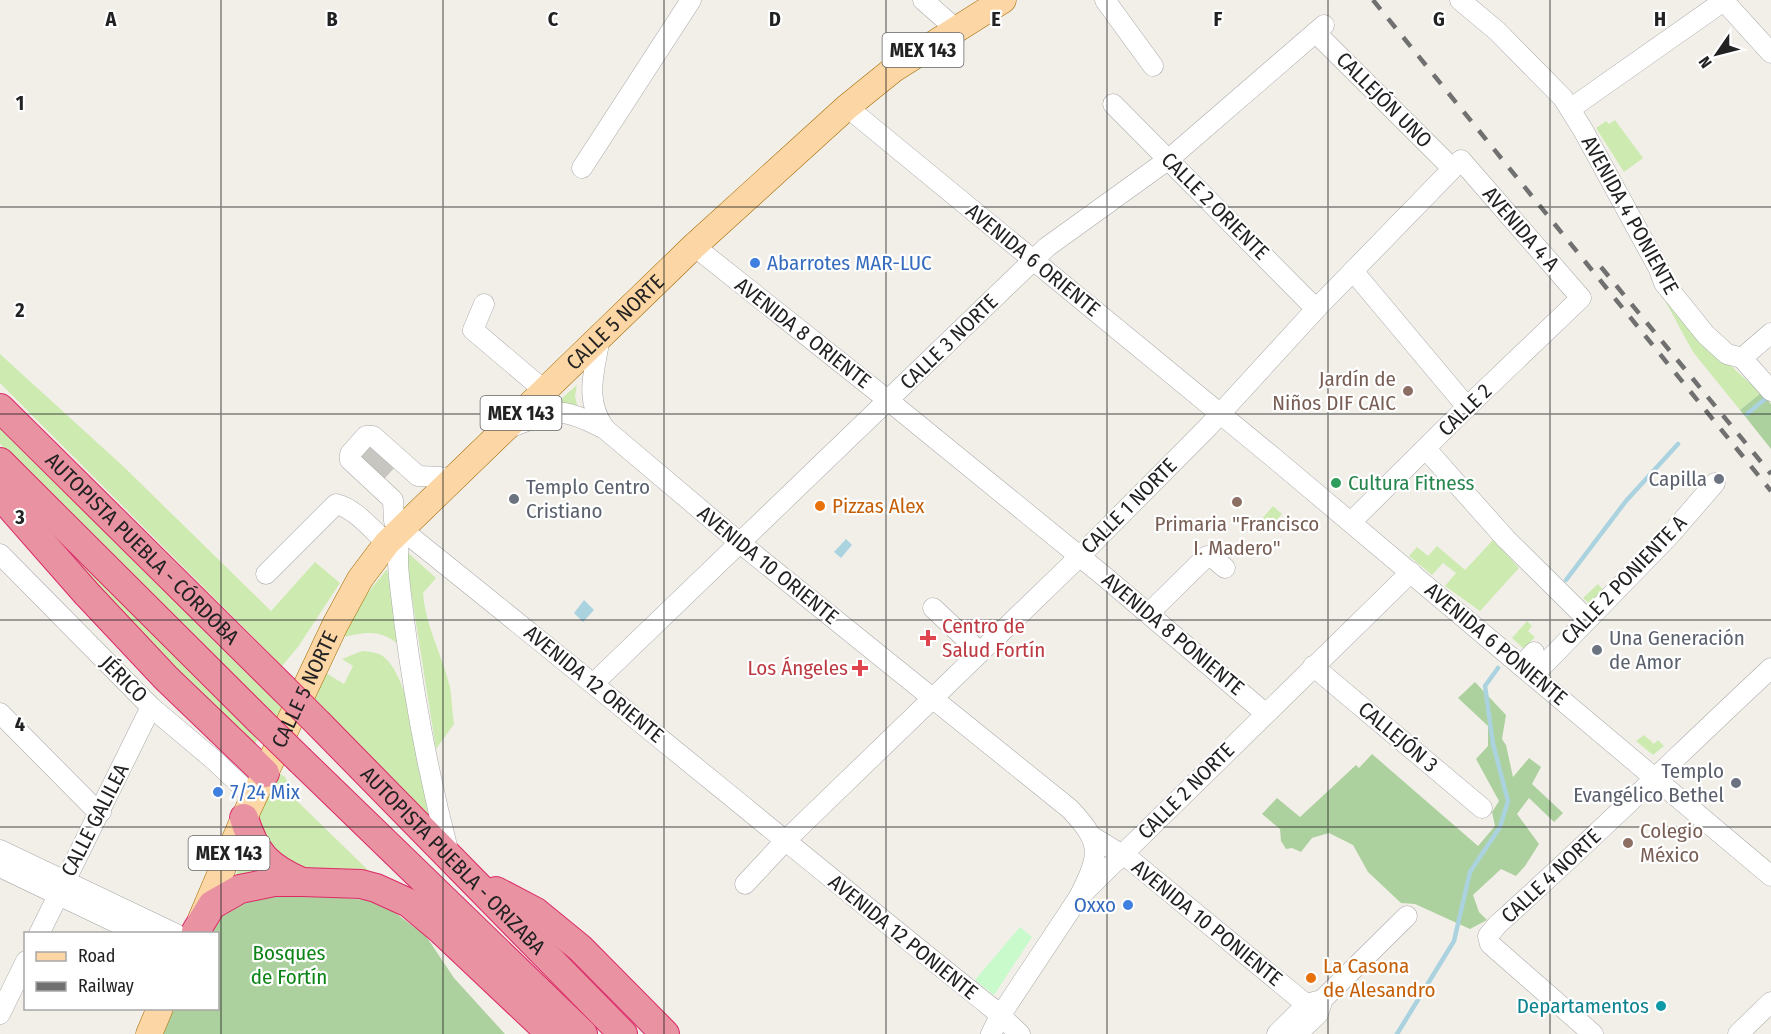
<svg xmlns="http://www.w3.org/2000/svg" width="1771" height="1034" font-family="'Fira Sans Condensed',sans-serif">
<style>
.grass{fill:#cdebb0}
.forest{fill:#add19e}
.park{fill:#c8facc}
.water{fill:#aad3df}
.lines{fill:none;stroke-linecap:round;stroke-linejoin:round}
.stream{stroke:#aad3df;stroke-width:4.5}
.minor-tunnel{stroke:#c8c6c1;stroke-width:20;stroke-dasharray:20 10;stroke-linecap:butt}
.minor-casing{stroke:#a9a9a9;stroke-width:21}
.major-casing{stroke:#a06b00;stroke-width:27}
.highway-casing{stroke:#dc2a67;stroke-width:30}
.minor{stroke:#fff;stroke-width:20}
.major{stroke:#fcd6a4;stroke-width:26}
.highway{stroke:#e892a2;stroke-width:28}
.rail{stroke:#707070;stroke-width:4.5;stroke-dasharray:12 12;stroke-linecap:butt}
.highway-bridge-casing{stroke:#dc2a67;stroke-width:30;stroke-linecap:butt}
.highway-bridge{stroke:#e892a2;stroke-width:28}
.grid{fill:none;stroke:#222;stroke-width:1.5;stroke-opacity:0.55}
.shop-dot{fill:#3f7fe0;stroke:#fff;stroke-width:2}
.education-dot{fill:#8d6e63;stroke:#fff;stroke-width:2}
.worship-dot{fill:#6b7280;stroke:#fff;stroke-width:2}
.leisure-dot{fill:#2e9e5b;stroke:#fff;stroke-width:2}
.food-dot{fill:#e8710a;stroke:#fff;stroke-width:2}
.health-dot{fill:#e0444e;stroke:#fff;stroke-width:2}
.culture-dot{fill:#0f9aa8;stroke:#fff;stroke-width:2}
.labels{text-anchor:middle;stroke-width:4.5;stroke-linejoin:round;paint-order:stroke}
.shield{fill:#fff;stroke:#646464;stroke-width:1.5}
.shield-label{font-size:20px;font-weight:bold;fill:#222}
.street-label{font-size:21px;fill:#222;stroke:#fff}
.shop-label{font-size:21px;fill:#366cbe;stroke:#fff;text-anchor:start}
.education-label{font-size:21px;fill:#785e54;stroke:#fff;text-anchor:end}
.worship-label{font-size:21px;fill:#5b616d;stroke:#fff;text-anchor:end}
.leisure-label{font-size:21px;fill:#27864d;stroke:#fff;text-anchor:start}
.food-label{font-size:21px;fill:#c56008;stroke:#fff;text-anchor:start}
.health-label{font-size:21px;fill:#be3a42;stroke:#fff;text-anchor:start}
.park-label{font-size:21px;fill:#0c8416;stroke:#fff}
.culture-label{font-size:21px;fill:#0d838f;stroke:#fff;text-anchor:end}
.grid-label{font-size:20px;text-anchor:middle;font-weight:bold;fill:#222;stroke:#fff;stroke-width:4.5;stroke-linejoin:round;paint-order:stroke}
</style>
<rect width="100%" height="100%" fill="#f2efe9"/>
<g class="grass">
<path d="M1615 120 1643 158 1624 172 1596 128 1606 121 1609 124Z"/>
<path d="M1657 286 1702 340 1761 393 1740 410 1693 352Z"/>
<path d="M0 354 124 467 271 611 315 562 340 583 298 647 282 666 0 383Z"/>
<path d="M577 385 575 396 578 409 554 405Z"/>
<path d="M0 421 288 707 279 725 0 444Z"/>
<path d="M0 480 258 738 255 744 99 595Z"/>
<path d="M1273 506 1282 514 1269 529 1260 521Z"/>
<path d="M1493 540 1519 568 1480 611 1445 586 1456 573 1443 563 1432 575 1409 556 1417 547 1428 556 1437 546 1465 570Z"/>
<path d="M407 552 436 578 423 593C426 628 442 654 450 687 452 699 452 712 454 724L436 749 406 560Z"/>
<path d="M387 569 400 645C378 629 368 632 343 637L367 594Z"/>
<path d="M1598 584 1606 593 1593 607 1583 598Z"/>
<path d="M1527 621 1532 626 1528 631 1535 637 1524 649 1512 638Z"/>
<path d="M362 651C370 652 378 652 384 657 413 681 422 779 429 817L312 703 326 673 344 684 353 666 342 659Z"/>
<path d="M1644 735 1654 744 1658 740 1664 746 1653 755 1636 741Z"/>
<path d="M279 773 285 777 297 801 370 872 290 867 254 825Z"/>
<path d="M248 848 264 870 234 879Z"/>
</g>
<g class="forest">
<path d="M1761 393 1771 404V449L1740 410Z"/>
<path d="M1475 682 1506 715 1502 739 1506 745 1513 777 1529 758 1541 767 1532 784 1563 813 1554 822 1529 798 1517 814 1539 844 1525 866 1516 876 1501 869 1473 895 1479 912 1487 920 1470 929 1415 904 1401 903 1368 872 1353 845 1329 833 1312 838 1301 852 1292 848 1286 849 1281 841 1280 829 1262 814 1277 798 1300 817 1356 765 1359 768 1372 754 1478 846 1495 826 1492 812 1499 801 1476 759 1488 746V726L1458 698Z"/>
<path d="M266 894 309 895 368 900 385 905 426 936 454 978 505 1034H158L171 1009 218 1008V934L208 933 227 906Z"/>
</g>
<path class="park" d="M1020 927 1032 937 994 995 975 980Z"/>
<g class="water">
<path d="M846 539 852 545 841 558 834 552Z"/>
<path d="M584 600 594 610 583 622 574 613Z"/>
</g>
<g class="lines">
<g class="stream">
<path d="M1747 414 1770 395"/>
<path d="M1566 580 1626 501 1678 444"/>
<path d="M1397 1034 1454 941 1470 872 1500 827 1508 801 1493 744 1485 686 1498 668"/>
</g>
<g class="minor-tunnel">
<path d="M365 460 376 448"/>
<path d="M377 472 388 460"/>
</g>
<defs>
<g id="minor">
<path d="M923 0 956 29"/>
<path d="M1105 0 1153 66"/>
<path d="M1460 0 1497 31 1563 98 1583 130 1659 269 1664 283 1706 335 1727 354 1742 358 1771 391"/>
<path d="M1723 0 1771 53"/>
<path d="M1316 33 1452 168"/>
<path d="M1113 104 1316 309"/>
<path d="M847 107 1274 458 1771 876"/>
<path d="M1570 109 1725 0"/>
<path d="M582 168 691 0"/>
<path d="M694 246 889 401 1105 577 1265 713"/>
<path d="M1353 271 1467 407"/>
<path d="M484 304 473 330 545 391"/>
<path d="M600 337C595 370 583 399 605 429"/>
<path d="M1742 358 1771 333"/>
<path d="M508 428C523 423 549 411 564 413 579 415 592 423 605 429L740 543 1070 809C1103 844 1100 855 1079 897"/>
<path d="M1426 449 1506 539 1587 619"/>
<path d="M449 481 440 477 418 476 373 436H366L350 454V460L393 500 394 521 401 529C599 687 794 849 992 1008L1020 1034"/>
<path d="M401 529C394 559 401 589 404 620 414 698 429 777 449 854"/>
<path d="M0 554 151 707 214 760 254 798"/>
<path d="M266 574 336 504C355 508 373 531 387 543"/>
<path d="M933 608 980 652"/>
<path d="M1149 613 1207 556H1211L1225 568"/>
<path d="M1313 666 1482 808"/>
<path d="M1521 666 1534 652"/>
<path d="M1533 676 1670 535 1715 483"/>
<path d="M594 683 1047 247 1169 159 1324 25"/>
<path d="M0 713 92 806 101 812"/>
<path d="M1093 837 1132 861 1318 1014"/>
<path d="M0 850 176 934"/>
<path d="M0 867 140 934"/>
<path d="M745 884 785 841 1079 557 1208 427 1316 309 1461 160 1581 298 1467 407 1351 522"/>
<path d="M39 934 151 707"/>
<path d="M0 1014 26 961"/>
<path d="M991 1034 1000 1016 1079 897 1411 572"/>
<path d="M1277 1034 1307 1004 1317 1001"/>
<path d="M1297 1034 1318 1014 1323 999 1407 916"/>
<path d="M1593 1034 1490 944 1488 936 1498 924C1591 841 1680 753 1771 668"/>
<path d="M1738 1034 1771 1002"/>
</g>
<g id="major">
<path id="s1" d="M201 919 244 818 335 625 360 579 387 543 694 246 847 107 894 69 1003 0"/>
<path d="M149 1034 160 1008"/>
</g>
<g id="highway">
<path id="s2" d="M0 408 283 688"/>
<path d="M0 462 259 720"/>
<path d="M0 495 87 594 166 678 265 773"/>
<path id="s3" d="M320 725 623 1034"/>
<path d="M301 761 583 1034"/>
<path d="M244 818C255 854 268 867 302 882"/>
<path d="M496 891 536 912 580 948 665 1034"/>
<path d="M196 931 212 905 240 889 274 882H302L361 884 376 888 409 903 441 930 551 1034"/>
</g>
</defs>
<use href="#minor" class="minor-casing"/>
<use href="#major" class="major-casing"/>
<use href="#highway" class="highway-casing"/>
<use href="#minor" class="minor"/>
<use href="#major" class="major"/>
<use href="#highway" class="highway"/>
<g class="rail">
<path d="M1373 0 1771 491"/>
<path d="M1601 267 1771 474"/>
</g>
<defs>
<g id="highway-bridge">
<path d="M283 688 320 725"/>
<path d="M259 720 301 761"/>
</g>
</defs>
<use href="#highway-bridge" class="highway-bridge-casing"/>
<use href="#highway-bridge" class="highway-bridge"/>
</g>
<path class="grid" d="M221 0V1034M443 0V1034M664 0V1034M886 0V1034M1107 0V1034M1328 0V1034M1550 0V1034M0 207H1771M0 414H1771M0 620H1771M0 827H1771"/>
<g class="shop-dot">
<circle cx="755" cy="263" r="6"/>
<circle cx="218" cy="792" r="6"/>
<circle cx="1128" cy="905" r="6"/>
</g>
<g class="education-dot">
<circle cx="1408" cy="391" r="6"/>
<circle cx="1237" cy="502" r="6"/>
<circle cx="1628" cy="843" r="6"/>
</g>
<g class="worship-dot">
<circle cx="1719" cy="479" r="6"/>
<circle cx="514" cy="499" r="6"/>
<circle cx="1597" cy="650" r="6"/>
<circle cx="1736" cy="783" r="6"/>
</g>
<circle class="leisure-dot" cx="1336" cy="483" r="6"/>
<g class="food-dot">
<circle cx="820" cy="506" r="6"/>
<circle cx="1311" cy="978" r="6"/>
</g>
<g class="health-dot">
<path d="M925 629h6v6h6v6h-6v6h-6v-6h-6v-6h6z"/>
<path d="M857 659h6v6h6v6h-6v6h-6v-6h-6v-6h6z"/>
</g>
<circle class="culture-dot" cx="1661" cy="1006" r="6"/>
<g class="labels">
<g class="shield">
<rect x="882.5" y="33" width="81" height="34" rx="4.5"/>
<rect x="480.5" y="396" width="81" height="34" rx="4.5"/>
<rect x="188.5" y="836" width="81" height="34" rx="4.5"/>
</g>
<g class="shield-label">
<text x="923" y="57">MEX 143</text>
<text x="521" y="420">MEX 143</text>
<text x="229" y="860">MEX 143</text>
</g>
<g class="street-label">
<text transform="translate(1384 100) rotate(45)" y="7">CALLEJÓN UNO</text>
<text transform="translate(1215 206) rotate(45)" y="7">CALLE 2 ORIENTE</text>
<text transform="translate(1630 215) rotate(61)" y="7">AVENIDA 4 PONIENTE</text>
<text transform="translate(1521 229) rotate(49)" y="7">AVENIDA 4 A</text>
<text transform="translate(1033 260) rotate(39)" y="7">AVENIDA 6 ORIENTE</text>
<text dy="7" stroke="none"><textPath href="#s1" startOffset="738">CALLE 5 NORTE</textPath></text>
<text transform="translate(803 333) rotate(38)" y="7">AVENIDA 8 ORIENTE</text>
<text transform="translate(949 342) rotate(-44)" y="7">CALLE 3 NORTE</text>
<text transform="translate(1465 410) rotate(-44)" y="7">CALLE 2</text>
<text transform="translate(1129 506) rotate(-45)" y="7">CALLE 1 NORTE</text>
<text dy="7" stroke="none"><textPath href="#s2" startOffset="200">AUTOPISTA PUEBLA - CÓRDOBA</textPath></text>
<text transform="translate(768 565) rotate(39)" y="7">AVENIDA 10 ORIENTE</text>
<text transform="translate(1624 580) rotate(-46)" y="7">CALLE 2 PONIENTE A</text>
<text transform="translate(1173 634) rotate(40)" y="7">AVENIDA 8 PONIENTE</text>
<text transform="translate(1496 644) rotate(40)" y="7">AVENIDA 6 PONIENTE</text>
<text transform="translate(124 679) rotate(45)" y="7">JÉRICO</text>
<text transform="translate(594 684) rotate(39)" y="7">AVENIDA 12 ORIENTE</text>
<text dy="7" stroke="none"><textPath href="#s1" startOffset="252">CALLE 5 NORTE</textPath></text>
<text transform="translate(1398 737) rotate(40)" y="7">CALLEJÓN 3</text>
<text transform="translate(1186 791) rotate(-45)" y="7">CALLE 2 NORTE</text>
<text transform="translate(95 820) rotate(-63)" y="7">CALLE GALILEA</text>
<text dy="7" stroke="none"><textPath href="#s3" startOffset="190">AUTOPISTA PUEBLA - ORIZABA</textPath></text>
<text transform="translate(1551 876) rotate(-43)" y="7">CALLE 4 NORTE</text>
<text transform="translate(1207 923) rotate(39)" y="7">AVENIDA 10 PONIENTE</text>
<text transform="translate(903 937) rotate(39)" y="7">AVENIDA 12 PONIENTE</text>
</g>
<g class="shop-label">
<text x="767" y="270">Abarrotes MAR-LUC</text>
<text x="230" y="799">7/24 Mix</text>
<text x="1116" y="912" text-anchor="end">Oxxo</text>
</g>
<g class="education-label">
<text x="1396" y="386">Jardín de<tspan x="1396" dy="24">Niños DIF CAIC</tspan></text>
<text x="1237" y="531" text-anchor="middle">Primaria "Francisco<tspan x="1237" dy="24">I. Madero"</tspan></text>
<text x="1640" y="838" text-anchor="start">Colegio<tspan x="1640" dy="24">México</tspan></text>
</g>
<g class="worship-label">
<text x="1707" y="486">Capilla</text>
<text x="526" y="494" text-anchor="start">Templo Centro<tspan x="526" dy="24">Cristiano</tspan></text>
<text x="1609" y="645" text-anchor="start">Una Generación<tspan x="1609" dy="24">de Amor</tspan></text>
<text x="1724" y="778">Templo<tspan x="1724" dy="24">Evangélico Bethel</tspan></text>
</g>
<g class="leisure-label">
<text x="1348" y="490">Cultura Fitness</text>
</g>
<g class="food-label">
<text x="832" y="513">Pizzas Alex</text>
<text x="1323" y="973">La Casona<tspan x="1323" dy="24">de Alesandro</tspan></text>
</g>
<g class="health-label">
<text x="942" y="633">Centro de<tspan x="942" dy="24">Salud Fortín</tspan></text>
<text x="848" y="675" text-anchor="end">Los Ángeles</text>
</g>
<g class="park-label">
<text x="289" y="960">Bosques<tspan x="289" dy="24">de Fortín</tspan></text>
</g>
<g class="culture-label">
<text x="1649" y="1013">Departamentos</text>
</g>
</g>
<g class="grid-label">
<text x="111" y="26">A</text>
<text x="332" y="26">B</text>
<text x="553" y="26">C</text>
<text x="775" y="26">D</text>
<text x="996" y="26">E</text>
<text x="1218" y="26">F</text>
<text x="1439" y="26">G</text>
<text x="1660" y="26">H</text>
<text x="20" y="110">1</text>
<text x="20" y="317">2</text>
<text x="20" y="524">3</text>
<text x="20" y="731">4</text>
</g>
<rect x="24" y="932" width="195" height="78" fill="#ffffff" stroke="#a7a7a7" stroke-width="1.5"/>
<rect x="36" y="952" width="30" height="9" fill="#fcd6a4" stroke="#a7a7a7" stroke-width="1.5"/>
<text x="78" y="962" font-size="18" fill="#222222">Road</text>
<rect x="36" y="982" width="30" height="9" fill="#707070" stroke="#a7a7a7" stroke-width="1.5"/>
<text x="78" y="992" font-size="18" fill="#222222">Railway</text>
<g transform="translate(1717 54) rotate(235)" stroke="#ffffff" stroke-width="4.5" paint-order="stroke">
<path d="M0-4.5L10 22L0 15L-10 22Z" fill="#222222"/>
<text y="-9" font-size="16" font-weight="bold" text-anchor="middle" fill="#222222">N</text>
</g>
</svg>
